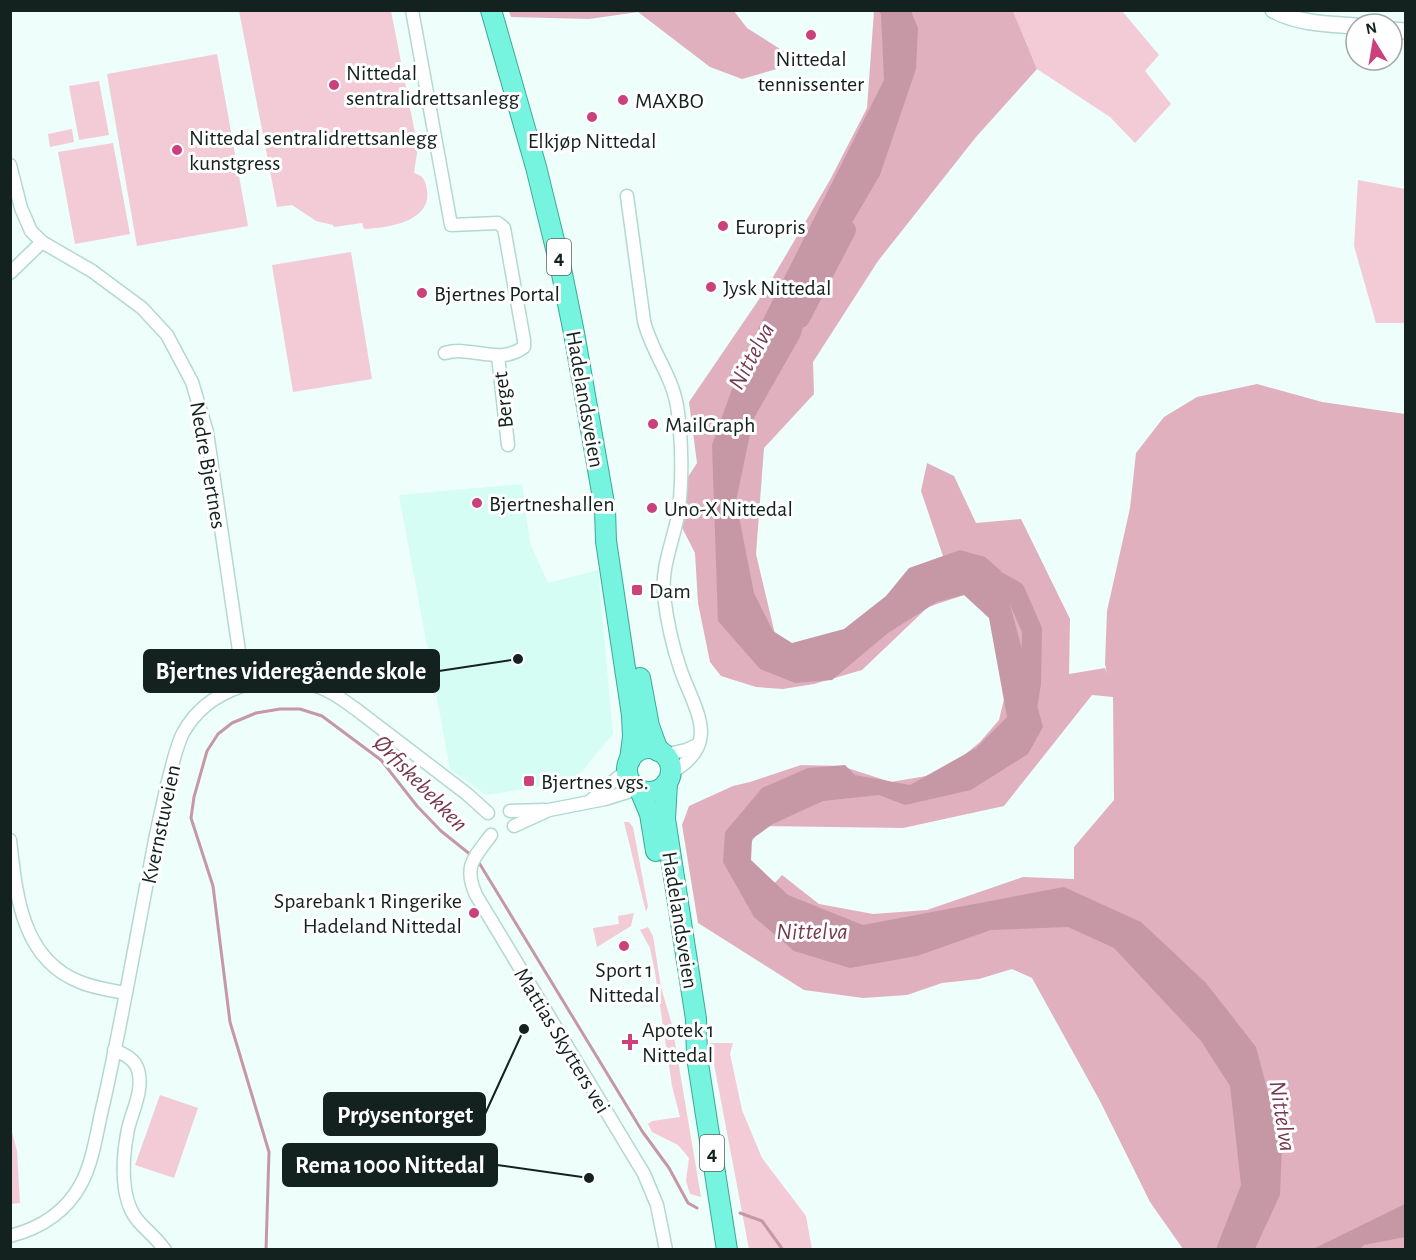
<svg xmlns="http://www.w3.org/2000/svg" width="1416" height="1260" font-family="'Alegreya Sans',sans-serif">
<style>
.built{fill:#d5fdf3}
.green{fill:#f2cbd6}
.forest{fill:#e0b0be;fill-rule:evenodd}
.water{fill:#c698a6}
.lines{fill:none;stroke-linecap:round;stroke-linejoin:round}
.stream{stroke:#c698a6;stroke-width:3}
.river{stroke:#c698a6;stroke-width:20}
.minor-casing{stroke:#b1d9d0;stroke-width:15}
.tertiary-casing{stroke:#b1d9d0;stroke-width:18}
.trunk-casing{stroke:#3da997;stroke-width:22}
.minor{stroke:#fff;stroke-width:12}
.tertiary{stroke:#fff;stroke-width:15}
.trunk{stroke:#76f4df;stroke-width:20}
.poi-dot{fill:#ca417b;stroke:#fff;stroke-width:2}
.labels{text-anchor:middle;stroke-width:6;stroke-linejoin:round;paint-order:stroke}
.shield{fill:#fff;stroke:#5a6462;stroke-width:1.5}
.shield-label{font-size:21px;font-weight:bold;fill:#13221f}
.poi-label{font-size:22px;fill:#13221f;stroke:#fff;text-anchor:start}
.street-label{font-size:22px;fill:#13221f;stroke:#fff}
.water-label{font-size:24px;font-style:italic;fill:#76394f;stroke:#fff}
.leader{fill:none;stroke:#13221f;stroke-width:2}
.callout-dot{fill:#13221f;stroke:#fff;stroke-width:2}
.callout{fill:#13221f;stroke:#13221f;stroke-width:2}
.callout-label{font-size:24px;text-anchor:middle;font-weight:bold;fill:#fff}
</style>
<rect width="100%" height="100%" fill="#eefefa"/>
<path class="built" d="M522 484 530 543 548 583 598 570 613 734 574 781 486 795 450 769 399 495Z"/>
<g class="green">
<path d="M239 11H391L415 133 417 153 414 173C424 176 425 180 427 190 432 222 387 228 364 229L362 223 334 227 333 225 316 221 292 205 277 207Z"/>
<path d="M1013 11H1122L1159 55 1145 71 1171 104 1135 143 1110 117 1037 69Z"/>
<path d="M217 54 248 226 137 246 107 74Z"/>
<path d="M99 81 109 135 79 140 69 86Z"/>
<path d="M72 129 74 142 50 147 48 134Z"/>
<path d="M113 143 130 234 75 244 58 152Z"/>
<path d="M1358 180 1405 189V323H1376L1354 246Z"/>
<path d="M351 252 372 379 293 392 272 265Z"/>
<path d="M624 822H629L633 827 646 896 648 906 646 912Z"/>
<path d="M634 913 631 926 597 947 593 928 619 924 618 916Z"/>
<path d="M648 927 653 936 661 987 672 1025 701 1197 690 1194 686 1181 689 1158 678 1145 652 1132 648 1124 652 1121 680 1117 672 1086 655 972 650 948 640 930Z"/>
<path d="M710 1043H733L730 1054 742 1110 762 1158 806 1216 812 1249H749Z"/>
<path d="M160 1095 198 1108 174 1178 135 1165Z"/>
<path d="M11 1128 17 1151 20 1203 11 1204Z"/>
</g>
<g class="forest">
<path d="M509 11H734L747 28 788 54 780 68 742 79 710 67 638 12 589 19 511 17Z"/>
<path d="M874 11H1013L1037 69 976 137 878 261 813 362 814 394 764 448 756 554 779 651 835 655 944 559 921 491 927 463 954 476 976 523 1021 519 1070 619 1069 674 1105 668 1107 674 1105 664 1107 611 1130 508 1136 453 1164 417 1197 397 1257 384 1322 402 1405 414V1249H1183L1150 1202 1100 1101 1032 978 1012 969 979 979 942 983 907 995 863 998 804 990 698 923 682 825 689 806 733 786 750 782 801 765 841 766 891 782 926 776 951 766 980 742 999 720 1005 695 996 618 964 595 928 607 862 670 814 684 783 689 756 687 721 676 710 662 698 603 695 553 676 516 686 480 697 463 689 402 766 289 830 180 867 108ZM1092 695 1113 697 1114 800 1074 847V879L1023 877 927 910 873 914 819 904 782 875 759 900 737 864 762 826 903 828 1004 806Z"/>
</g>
<g class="water">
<path d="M879 11H911L918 28 916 69 880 175 815 286 800 337 753 420 736 501 754 593 773 631 792 643 844 629 886 596 909 568 960 550 985 557 1001 571 1043 727 1028 754 971 790 905 805 879 795 823 801 773 824 752 839 751 860 788 895 863 925 1064 887 1141 922 1206 983 1256 1047 1282 1146 1280 1195 1255 1249H1216L1241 1185 1230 1086 1201 1041 1114 948 1068 927 991 930 917 956 850 968 794 951 754 917 723 862 725 832 762 788 808 768 845 765 855 775 910 785 976 748 1007 717 989 618 964 595 937 602 888 633 832 680 795 683 760 669 718 621 712 445 742 361 884 80 881 15Z"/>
<path d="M1405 1204V1237L1364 1245 1360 1249H1313Z"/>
</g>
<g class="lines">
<g class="stream">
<path d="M478 861 642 1131 669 1168 688 1203 697 1208"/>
<path d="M740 1213 762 1221 783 1250"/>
<path d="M266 1250 269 1152 230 1022 213 886 191 818 194 797 207 751 218 734 232 723 256 713 280 709H300L322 716 381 760 417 806 441 831 471 855"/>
</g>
<g class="river">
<path d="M800 318 846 230"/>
<path d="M982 573 1015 591 1032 630 1031 683 1027 709"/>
</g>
<defs>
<g id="minor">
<path d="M412 10 451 225 498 223 504 228 524 340V347C499 366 471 345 445 353"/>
<path d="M10 165 21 208 31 231 42 242 92 271 142 308 167 335 192 382 207 432 244 685"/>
<path d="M627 196 644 321C651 351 672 375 677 406 682 437 683 483 678 515 673 542 661 567 664 596 667 621 673 648 681 671 696 712 722 745 670 773"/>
<path d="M10 273 42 242"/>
<path d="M498 356 508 445"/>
<path d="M664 755 686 750 697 745"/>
<path d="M590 801 627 770"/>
<path d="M510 811 545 810"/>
<path d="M514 826 549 810 605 799 637 789"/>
<path d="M491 835C474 858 463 866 476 895L644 1174 657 1205 666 1250"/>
<path d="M10 840C16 893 21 959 80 982 94 988 110 990 125 993"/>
<path d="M114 1050C124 1054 135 1059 138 1070 144 1090 132 1111 128 1129 124 1149 122 1169 125 1189 131 1225 146 1224 165 1250"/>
<path d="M10 1236C41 1228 66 1212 81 1184 94 1160 97 1128 104 1101 122 1020 136 938 152 856 156 832 162 809 167 785 172 768 175 749 183 733 207 689 266 670 314 685 330 690 343 700 357 710L467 794 488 813"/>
</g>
<g id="tertiary">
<path d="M1273 10C1299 24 1328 24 1356 26"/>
<path d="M1392 30 1406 31"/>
</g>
<g id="trunk">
<path d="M491 10 536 167 561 269 574 333 605 509 606 541 632 715 633 737 630 760"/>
<path d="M640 678 649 726 658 751"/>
<circle cx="649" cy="770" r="22"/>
<path d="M667 783 665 819 696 1019 697 1057 727 1250"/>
<path d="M640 790 650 814 656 851"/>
</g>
</defs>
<use href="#minor" class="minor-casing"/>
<use href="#tertiary" class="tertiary-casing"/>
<use href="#trunk" class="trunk-casing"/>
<use href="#minor" class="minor"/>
<use href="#tertiary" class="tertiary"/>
<use href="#trunk" class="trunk"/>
</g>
<g class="poi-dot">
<circle cx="811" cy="35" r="6"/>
<circle cx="334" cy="85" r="6"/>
<circle cx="623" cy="100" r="6"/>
<circle cx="592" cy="117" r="6"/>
<circle cx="177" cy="150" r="6"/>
<circle cx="723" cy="226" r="6"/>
<circle cx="711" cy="287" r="6"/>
<circle cx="422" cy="293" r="6"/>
<circle cx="653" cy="424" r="6"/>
<circle cx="477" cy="503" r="6"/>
<circle cx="652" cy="508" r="6"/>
<rect x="631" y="584" width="12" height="12" rx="3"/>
<rect x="523" y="775" width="12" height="12" rx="3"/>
<circle cx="474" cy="913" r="6"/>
<circle cx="624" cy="946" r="6"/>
<path d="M627 1033h6v6h6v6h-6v6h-6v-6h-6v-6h6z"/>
</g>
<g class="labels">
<g class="shield">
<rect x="547" y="239" width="24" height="36" rx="4.5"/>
<rect x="700" y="1135" width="24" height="36" rx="4.5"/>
</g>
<g class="shield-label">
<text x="559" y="264">4</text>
<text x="712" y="1160">4</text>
</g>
<g class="poi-label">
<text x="811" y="66" text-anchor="middle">Nittedal<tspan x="811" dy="25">tennissenter</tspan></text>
<text x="346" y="80">Nittedal<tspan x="346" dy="25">sentralidrettsanlegg</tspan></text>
<text x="635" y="108">MAXBO</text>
<text x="189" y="145">Nittedal sentralidrettsanlegg<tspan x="189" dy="25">kunstgress</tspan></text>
<text x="592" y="148" text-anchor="middle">Elkjøp Nittedal</text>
<text x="735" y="234">Europris</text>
<text x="723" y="295">Jysk Nittedal</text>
<text x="434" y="301">Bjertnes Portal</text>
<text x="665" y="432">MailGraph</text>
<text x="489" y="511">Bjertneshallen</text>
<text x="664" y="516">Uno-X Nittedal</text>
<text x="649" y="598">Dam</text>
<text x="541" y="789">Bjertnes vgs.</text>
<text x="462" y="908" text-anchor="end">Sparebank 1 Ringerike<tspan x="462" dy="25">Hadeland Nittedal</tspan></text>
<text x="624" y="977" text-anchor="middle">Sport 1<tspan x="624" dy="25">Nittedal</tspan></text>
<text x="642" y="1037">Apotek 1<tspan x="642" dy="25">Nittedal</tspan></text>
</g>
<g class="street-label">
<text transform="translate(586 399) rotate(80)" y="8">Hadelandsveien</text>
<text transform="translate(502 400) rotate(-96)" y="8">Berget</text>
<text transform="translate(209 465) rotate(80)" y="8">Nedre Bjertnes</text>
<text transform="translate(160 824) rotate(-78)" y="8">Kvernstuveien</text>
<text transform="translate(681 920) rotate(81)" y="8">Hadelandsveien</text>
<text transform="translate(563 1040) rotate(59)" y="8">Mattias Skytters vei</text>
</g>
<g class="water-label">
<text transform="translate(751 356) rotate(-62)" y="8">Nittelva</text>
<text transform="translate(421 783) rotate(46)" y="8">Ørfiskebekken</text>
<text x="812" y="939">Nittelva</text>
<text transform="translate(1283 1116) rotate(81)" y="8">Nittelva</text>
</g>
</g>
<path class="leader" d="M518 659L439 671M524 1029L485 1114M589 1178L497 1165"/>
<g class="callout-dot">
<circle cx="518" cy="659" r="6"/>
<circle cx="524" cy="1029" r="6"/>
<circle cx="589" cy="1178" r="6"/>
</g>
<g class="callout">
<rect x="144" y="650" width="295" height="42" rx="6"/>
<rect x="324" y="1093" width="161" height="42" rx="6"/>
<rect x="283" y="1144" width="214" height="42" rx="6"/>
</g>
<g class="callout-label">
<text x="291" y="679">Bjertnes videregående skole</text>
<text x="405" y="1123">Prøysentorget</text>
<text x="390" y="1173">Rema 1000 Nittedal</text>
</g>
<rect width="1416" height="1260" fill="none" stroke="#13221f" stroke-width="24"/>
<g transform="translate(1374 42) rotate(349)"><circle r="28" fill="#ffffff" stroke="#a1a7a5" stroke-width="1.5"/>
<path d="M0-4.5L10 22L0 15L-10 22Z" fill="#ca417b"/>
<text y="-9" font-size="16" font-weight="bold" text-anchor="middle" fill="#13221f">N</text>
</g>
</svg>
